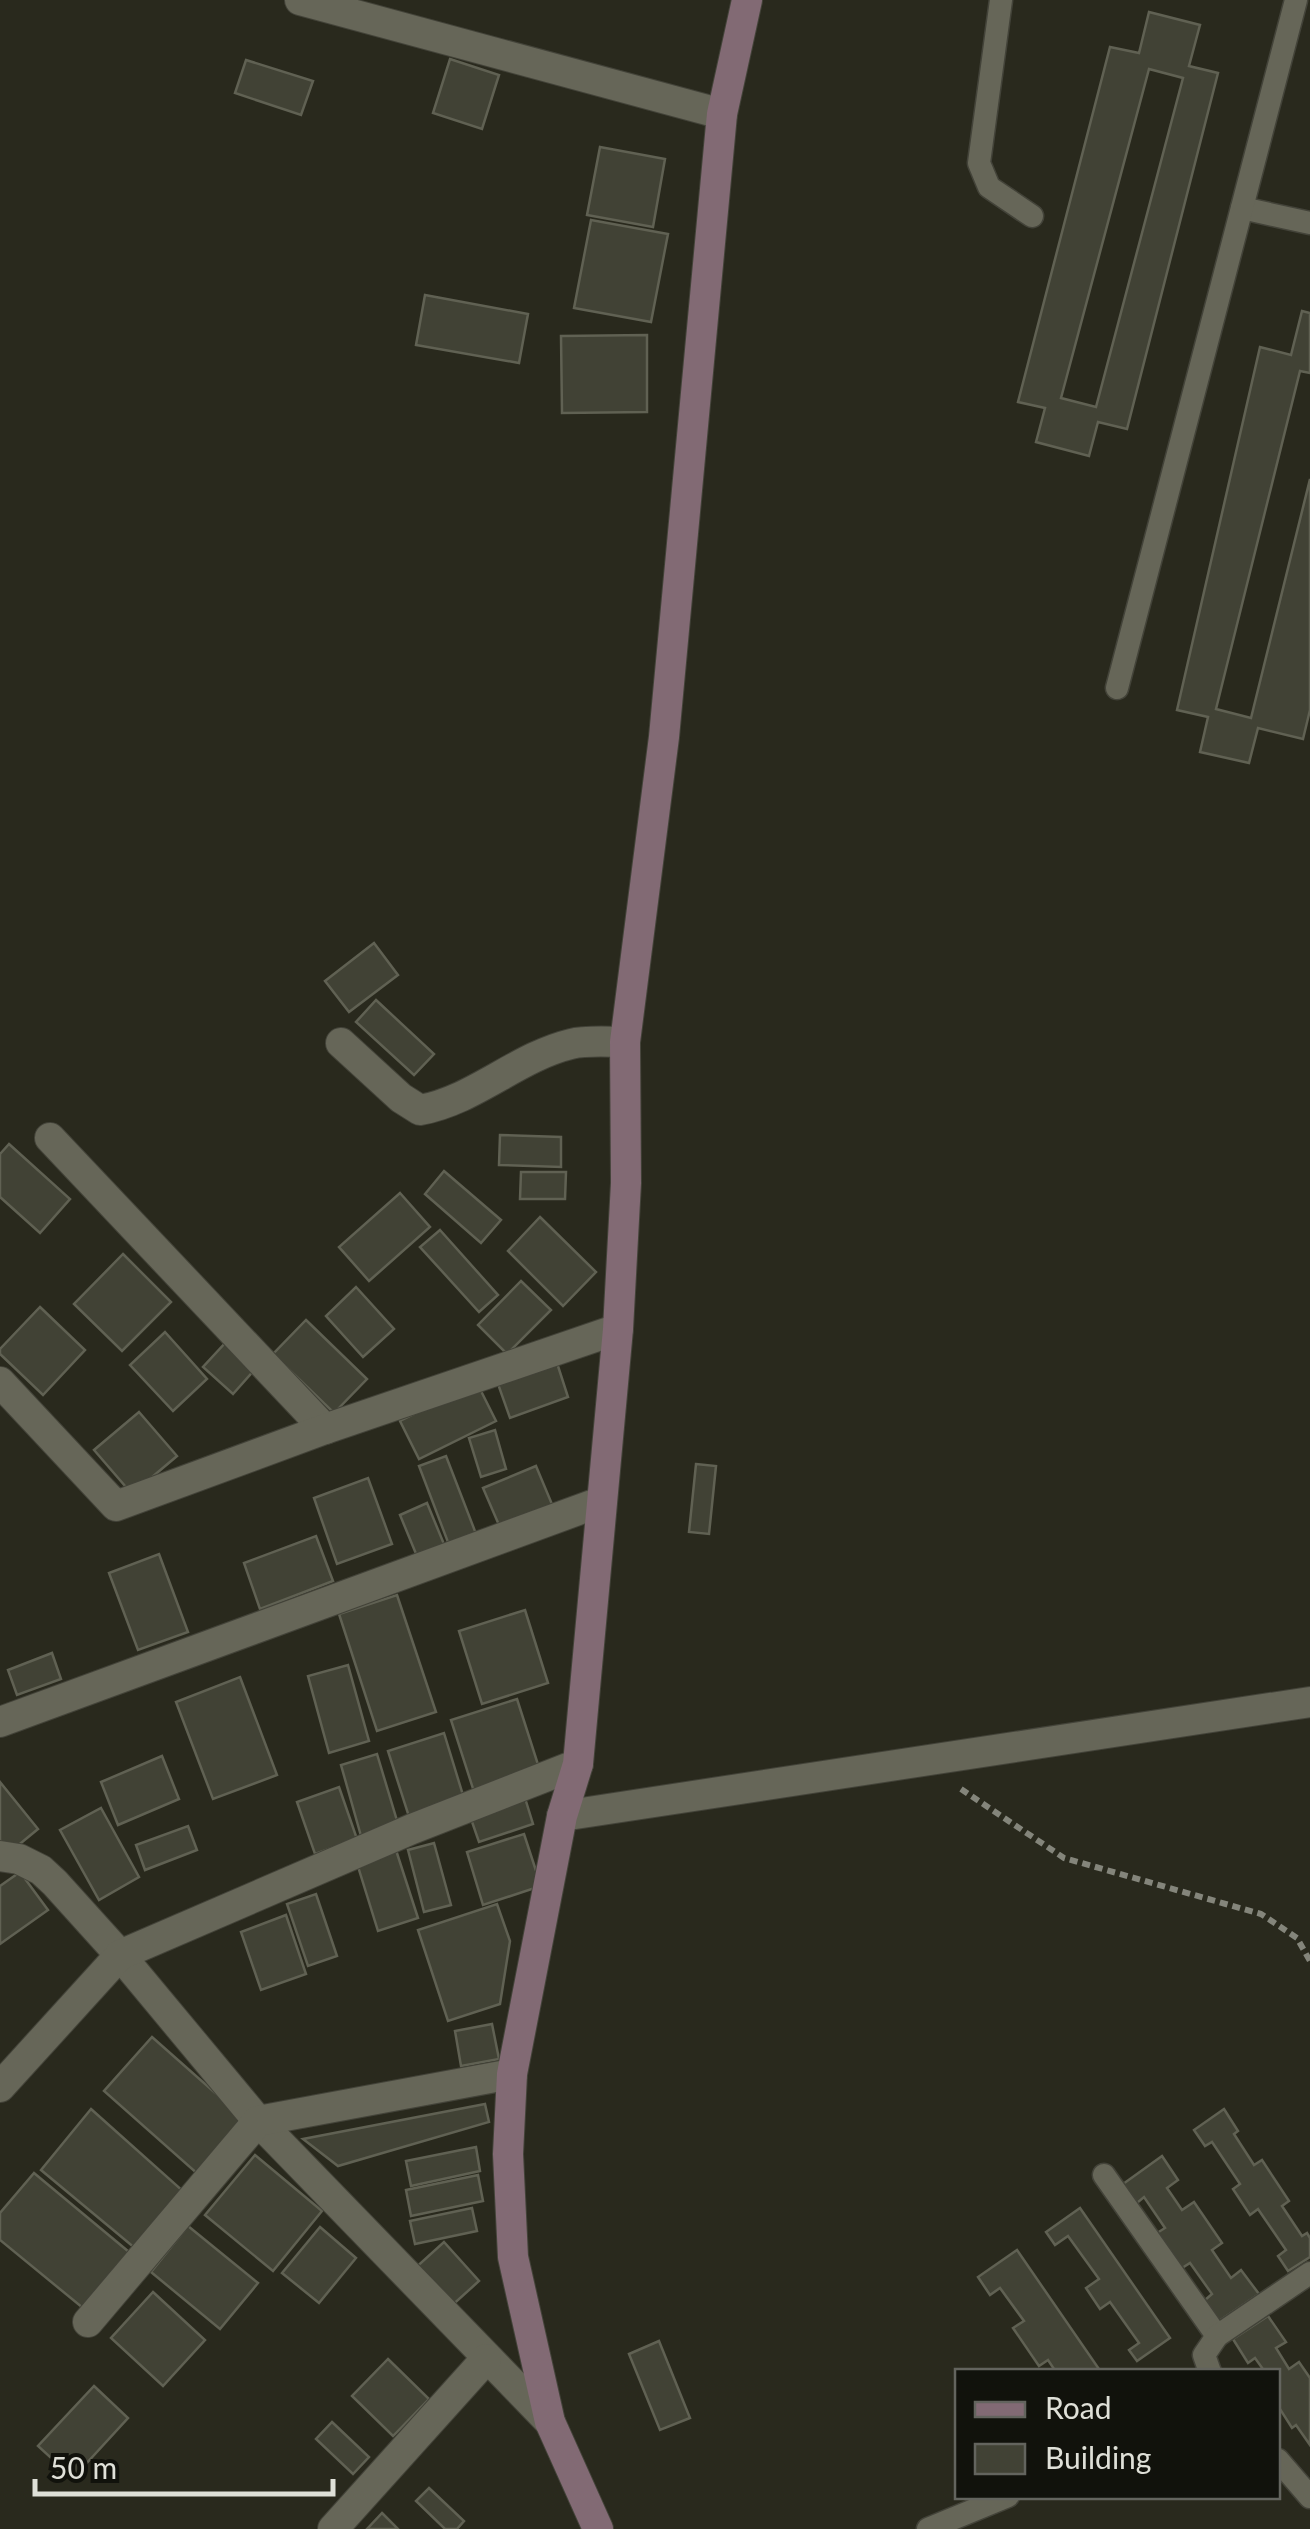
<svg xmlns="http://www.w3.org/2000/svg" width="1310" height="2529" font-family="Lato,sans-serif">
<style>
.building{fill:#414235;stroke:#606153;stroke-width:2.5;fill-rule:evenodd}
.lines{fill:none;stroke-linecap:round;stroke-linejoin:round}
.lane-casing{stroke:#434339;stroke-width:25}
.street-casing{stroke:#434339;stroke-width:32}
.secondary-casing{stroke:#434339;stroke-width:32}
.path{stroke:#84857b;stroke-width:6;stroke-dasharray:8 5;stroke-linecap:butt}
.lane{stroke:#666658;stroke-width:22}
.street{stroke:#666658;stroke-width:30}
.secondary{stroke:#826a74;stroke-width:30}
</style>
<rect width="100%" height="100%" fill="#29291d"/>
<g class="building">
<path d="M1149 12 1200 25 1189 66 1218 73 1127 429 1098 422 1089 456 1036 442 1045 408 1018 402 1110 47 1139 53ZM1149 69 1183 78 1096 407 1061 398Z"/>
<path d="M450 59 499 75 482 129 433 113Z"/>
<path d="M246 60 313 81 301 115 235 93Z"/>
<path d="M600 147 665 159 653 227 587 215Z"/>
<path d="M591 220 668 234 651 322 574 308Z"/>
<path d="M425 295 528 314 519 363 416 345Z"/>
<path d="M1302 311 1310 313V373L1300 371 1216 709 1251 718 1310 479V710L1303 739 1258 728 1249 763 1200 752 1208 717 1177 710 1260 347 1291 355Z"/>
<path d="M647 335V412L562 413 561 336Z"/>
<path d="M374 943 398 975 349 1012 325 981Z"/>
<path d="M376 1000 434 1054 414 1075 356 1022Z"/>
<path d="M500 1135 561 1137V1167L499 1165Z"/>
<path d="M9 1144 70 1199 40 1233 0 1197V1154Z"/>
<path d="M444 1171 501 1220 481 1243 425 1194Z"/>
<path d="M521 1172H566L565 1199H520Z"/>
<path d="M400 1193 430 1227 369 1281 339 1247Z"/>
<path d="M540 1217 596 1272 563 1306 508 1251Z"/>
<path d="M440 1230 498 1295 479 1312 420 1247Z"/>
<path d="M123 1254 171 1302 122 1351 74 1304Z"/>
<path d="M521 1281 551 1310 507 1354 478 1325Z"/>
<path d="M356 1287 394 1329 363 1357 326 1316Z"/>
<path d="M40 1307 85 1350 43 1395 0 1354V1349Z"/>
<path d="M306 1320 367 1379 334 1413 273 1354Z"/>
<path d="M165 1332 207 1379 173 1411 130 1365Z"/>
<path d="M227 1341 256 1368 233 1394 203 1367Z"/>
<path d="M557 1363 568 1397 510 1418 498 1384Z"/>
<path d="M477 1383 496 1421 419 1459 400 1421Z"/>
<path d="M139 1412 177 1456 132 1494 94 1450Z"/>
<path d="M495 1430 506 1469 481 1477 469 1438Z"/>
<path d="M446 1456 478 1539 451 1550 419 1466Z"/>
<path d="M696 1464 716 1466 709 1534 689 1532Z"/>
<path d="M536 1466 554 1509 502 1532 483 1488Z"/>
<path d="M368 1478 392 1544 337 1564 314 1498Z"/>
<path d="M427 1503 446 1549 419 1561 400 1515Z"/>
<path d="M316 1536 333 1581 260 1609 244 1563Z"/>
<path d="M159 1554 188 1632 138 1650 109 1573Z"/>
<path d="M397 1595 436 1712 377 1731 339 1614Z"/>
<path d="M525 1610 548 1683 482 1704 459 1631Z"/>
<path d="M52 1653 61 1679 17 1695 8 1670Z"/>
<path d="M348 1665 369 1741 329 1753 308 1676Z"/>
<path d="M240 1677 277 1775 213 1799 176 1702Z"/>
<path d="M517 1699 542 1777 476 1798 451 1720Z"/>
<path d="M444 1733 466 1805 411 1823 388 1751Z"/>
<path d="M377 1754 398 1824 361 1836 341 1765Z"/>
<path d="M162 1756 179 1799 118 1825 101 1782Z"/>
<path d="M0 1782 38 1829 10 1852 0 1840Z"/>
<path d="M339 1787 357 1839 315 1854 297 1802Z"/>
<path d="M525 1798 533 1824 479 1842 470 1816Z"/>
<path d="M101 1808 139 1877 99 1900 60 1830Z"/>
<path d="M188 1826 197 1850 145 1870 136 1845Z"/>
<path d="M524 1834 541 1886 483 1905 467 1852Z"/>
<path d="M434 1843 451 1905 424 1912 408 1850Z"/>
<path d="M395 1847 418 1918 378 1931 356 1860Z"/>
<path d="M20 1872 48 1910 0 1944V1886Z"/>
<path d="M316 1894 337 1956 308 1966 287 1904Z"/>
<path d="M497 1904 510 1941 500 2004 448 2021 418 1930Z"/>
<path d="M286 1915 306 1974 261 1990 241 1932Z"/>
<path d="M492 2024 499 2059 461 2066 455 2031Z"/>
<path d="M152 2037 247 2121 200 2176 104 2091Z"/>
<path d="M485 2104 489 2122 338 2166 303 2139Z"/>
<path d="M91 2109 184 2192 136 2249 41 2170Z"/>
<path d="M1224 2109 1238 2131 1234 2134 1254 2165 1262 2160 1289 2201 1282 2206 1302 2236 1307 2233 1310 2238V2257L1288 2271 1278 2256 1286 2250 1258 2209 1250 2215 1233 2189 1240 2184 1212 2142 1205 2146 1194 2130Z"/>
<path d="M476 2147 480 2171 411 2186 406 2161Z"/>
<path d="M255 2155 322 2211 273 2271 205 2215Z"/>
<path d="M1162 2156 1178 2180 1167 2188 1182 2210 1194 2202 1222 2243 1212 2250 1231 2278 1241 2270 1259 2294 1219 2321 1205 2300 1212 2294 1190 2263 1182 2268 1157 2233 1165 2228 1144 2197 1137 2203 1123 2184Z"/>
<path d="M34 2173 129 2252 83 2308 0 2240V2213Z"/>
<path d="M478 2175 483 2201 411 2216 406 2190Z"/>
<path d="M472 2208 477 2231 415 2244 410 2221Z"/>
<path d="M1080 2208 1170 2338 1137 2361 1129 2350 1139 2343 1110 2302 1100 2309 1086 2288 1099 2279 1068 2236 1055 2245 1046 2232Z"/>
<path d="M188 2226 258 2283 220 2329 151 2272Z"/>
<path d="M320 2227 356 2258 319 2303 282 2273Z"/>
<path d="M444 2242 479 2281 448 2309 413 2270Z"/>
<path d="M1017 2250 1101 2372H1056L1048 2360 1039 2366 1013 2328 1024 2321 1000 2288 990 2295 978 2277Z"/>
<path d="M153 2292 205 2340 163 2386 111 2338Z"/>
<path d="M1268 2316 1286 2342 1276 2348 1289 2369 1299 2362 1310 2378V2445L1296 2425 1292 2428 1278 2406V2372H1265L1255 2358 1248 2363 1233 2339Z"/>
<path d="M659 2341 690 2418 660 2430 629 2354Z"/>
<path d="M388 2359 429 2399 393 2436 352 2396Z"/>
<path d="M94 2386 128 2418 73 2478 38 2446Z"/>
<path d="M332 2422 369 2457 353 2474 316 2439Z"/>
<path d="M429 2488 464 2521 457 2529H445L416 2501Z"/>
<path d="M382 2513 398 2529H367Z"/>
</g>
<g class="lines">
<defs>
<g id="lane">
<path d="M1001 0 979 163 989 187 1032 216"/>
<path d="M1242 208 1310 223"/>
<path d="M1117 688 1296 0"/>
<path d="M1104 2175 1217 2336"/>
<path d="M1210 2372 1204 2355 1217 2336 1310 2273"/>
<path d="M1278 2460 1310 2497"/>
<path d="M928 2529 1008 2496"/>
</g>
<g id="street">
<path d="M300 0 722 114"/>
<path d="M341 1043 401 1098 420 1110C475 1100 517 1057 571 1044 587 1040 608 1042 625 1042"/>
<path d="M50 1138 325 1429"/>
<path d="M0 1382 116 1506 325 1429 618 1329"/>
<path d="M0 1722 600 1502"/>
<path d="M562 1816 1310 1702"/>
<path d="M0 1856 19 1859 41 1870 55 1883 120 1955 258 2121 550 2422"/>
<path d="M0 2087 120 1955 412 1829 578 1764"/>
<path d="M88 2322 258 2121 512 2074"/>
<path d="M333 2529 486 2359"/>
</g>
<path id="secondary" d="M598 2529 550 2422 513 2257 508 2154 512 2074 562 1816 578 1764 618 1329 626 1183 625 1042 664 737 722 114 747 0"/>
</defs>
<use href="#lane" class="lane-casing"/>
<use href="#street" class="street-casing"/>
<use href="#secondary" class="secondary-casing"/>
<path class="path" d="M961 1789 1064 1858 1261 1914 1297 1938 1310 1961"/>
<use href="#lane" class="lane"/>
<use href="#street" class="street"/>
<use href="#secondary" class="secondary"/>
</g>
<rect x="955" y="2369" width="325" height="130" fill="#11120c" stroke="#63645e" stroke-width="2.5"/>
<rect x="975" y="2402" width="50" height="15" fill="#826a74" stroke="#63645e" stroke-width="2.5"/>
<text x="1045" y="2419" font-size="30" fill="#dfe0d8">Road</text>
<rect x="975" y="2444" width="50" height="30" fill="#414235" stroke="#63645e" stroke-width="2.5"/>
<text x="1045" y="2469" font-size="30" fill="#dfe0d8">Building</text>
<path d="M35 2479v15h298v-15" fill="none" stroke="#dfe0d8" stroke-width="5"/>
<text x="50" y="2479" font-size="30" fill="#dfe0d8" stroke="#11120c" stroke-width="8" paint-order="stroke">50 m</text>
</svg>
